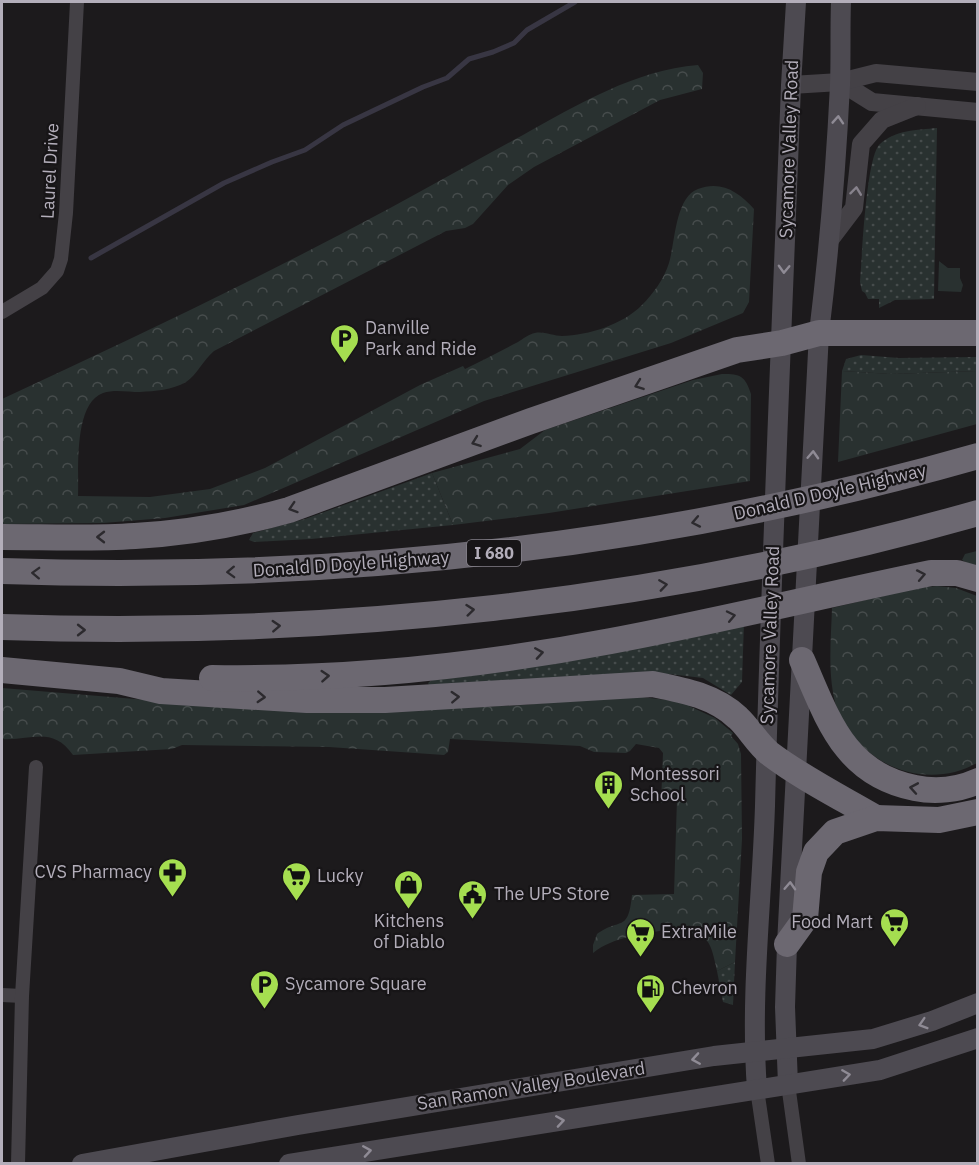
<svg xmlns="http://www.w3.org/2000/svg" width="979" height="1165" font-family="'IBM Plex Sans',sans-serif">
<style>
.grass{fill:url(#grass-dots)}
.forest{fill:url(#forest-crowns)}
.green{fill:#293130}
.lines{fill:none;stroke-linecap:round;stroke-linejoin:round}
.stream{stroke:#383643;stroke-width:5}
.minor{stroke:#444146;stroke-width:14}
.tertiary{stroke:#444146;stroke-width:18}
.secondary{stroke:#4d4a51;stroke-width:20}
.motorway{stroke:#6c6871;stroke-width:26}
.oneway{stroke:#8f8b95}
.oneway2{stroke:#87828c}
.oneway3{stroke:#2c2a2e}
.labels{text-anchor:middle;stroke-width:4.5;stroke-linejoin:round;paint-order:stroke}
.shield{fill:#171517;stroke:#848089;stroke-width:1.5}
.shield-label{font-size:16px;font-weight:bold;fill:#b3aeba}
.street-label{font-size:18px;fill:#b3aeba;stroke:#171517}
.poi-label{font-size:18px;fill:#b3aeba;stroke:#171517;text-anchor:start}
</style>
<defs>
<pattern id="grass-dots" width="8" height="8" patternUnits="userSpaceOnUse" patternTransform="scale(1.5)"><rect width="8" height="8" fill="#293130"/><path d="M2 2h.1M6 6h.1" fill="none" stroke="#464c4c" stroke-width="1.8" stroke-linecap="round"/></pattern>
<pattern id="forest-crowns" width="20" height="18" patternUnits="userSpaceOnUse" patternTransform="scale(1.5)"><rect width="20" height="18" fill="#293130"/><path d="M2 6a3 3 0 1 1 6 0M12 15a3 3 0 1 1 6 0" fill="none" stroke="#464c4c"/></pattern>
</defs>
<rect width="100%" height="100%" fill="#1c1a1c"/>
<g class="grass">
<path d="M937 128 934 299 895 300 879 308V299H868L865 293 862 291 860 282C862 259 866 156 880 144 895 130 917 130 937 128Z"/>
<path d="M861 355 899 358 977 357V371L891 374 842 371 846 359Z"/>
<path d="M432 473 453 525 311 539 254 542 249 540 253 533 305 519Z"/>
<path d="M744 623 742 682 731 695 703 678 669 674H621L429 685 428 683 432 680C537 669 641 647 744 623Z"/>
<path d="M735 962 733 1005 723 1002 717 971Z"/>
</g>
<g class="forest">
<path d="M698 65 703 73 702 89 660 100 534 167 508 185 473 224 465 228 446 231 214 351C203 360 197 375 186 382 172 390 155 391 140 392 129 392 114 389 103 393 73 404 79 471 78 496L150 497 210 489 265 468 420 385 463 366 465 369C483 360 501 351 518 342 523 339 529 334 535 333 543 331 553 336 562 336 589 335 622 325 642 305 653 294 664 279 669 263 675 244 675 197 698 189 721 180 739 192 754 209L749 302 743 313 671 343 484 401 244 505 165 518 103 523 2 524V399C133 338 264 276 392 207 436 183 479 159 523 135 577 105 635 70 698 65Z"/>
<path d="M842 371 891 374 977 371V424L838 462Z"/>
<path d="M722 374C741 374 745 376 751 394L750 481 549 513 453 525 432 473 520 449 545 430 693 380Z"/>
<path d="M977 551V569L962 560 965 554Z"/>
<path d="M937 586 956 588 977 596V763C934 787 880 773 851 733 846 725 840 717 837 709 827 677 831 641 832 608L916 588Z"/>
<path d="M2 688 220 706 393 711 523 705 611 697 633 696 693 703 689 706 715 718 733 733 731 736 738 744 741 754 742 839 735 962 717 971C709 934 708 934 670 937L669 929C643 935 614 936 593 953V945L597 934C621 917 628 933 632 895L674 894 677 799 661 803 663 753 659 748 636 744 630 751 626 753 594 752 580 746 450 739 448 752 444 755 329 747 182 745 172 749 73 755C52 725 31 741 2 739Z"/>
</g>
<path class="green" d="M939 261 948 268H960V278L963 285 961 292 938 291Z"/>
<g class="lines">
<path class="stream" d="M91 258 224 183 272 162 305 150 343 125 423 87 447 78 469 59 493 52 514 43 527 30 575 2"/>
<g class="minor">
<path d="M2 312 42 288 57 271 61 259 66 213 77 2"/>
<path d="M2 995 22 996"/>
<path d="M788 1084 799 1164"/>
<path d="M757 1089 768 1164"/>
<path d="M18 1164 22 996 36 767"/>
</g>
<g class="tertiary">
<path d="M840 82 872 102 978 112"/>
<path d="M791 85 840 82 876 73 978 82"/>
<path d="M829 241 854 208 861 144 882 120 917 106"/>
</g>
<g class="secondary">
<path d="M788 1084 785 1007 787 944 819 333C829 251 836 167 840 85 841 57 840 29 841 2"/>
<path d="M757 1089C750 995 762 900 765 806 771 566 782 325 791 85L796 2"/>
<path d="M82 1164 298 1125 714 1056 873 1039 932 1021 978 1003"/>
<path d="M289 1164 880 1070 978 1038"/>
</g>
<g class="motorway">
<path d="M2 537C46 537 91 539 135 536 188 533 239 524 289 510L531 421 737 350 782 343 819 333H978"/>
<path d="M2 571C331 582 660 547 978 456"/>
<path d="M2 627C330 638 661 603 978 513"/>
<path d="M802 660C828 719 844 774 915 788 935 792 958 790 978 781"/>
<path d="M2 670 119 681 161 691 307 700H385L653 684C683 690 715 696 738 718 749 728 757 743 769 753 802 778 840 797 876 818"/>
<path d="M212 678C346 680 480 666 611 641 718 621 824 595 931 573H957L978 579"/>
<path d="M787 944 805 919 809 872 816 852 835 832 876 818 939 820 978 812"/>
</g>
</g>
<defs><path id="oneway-chevron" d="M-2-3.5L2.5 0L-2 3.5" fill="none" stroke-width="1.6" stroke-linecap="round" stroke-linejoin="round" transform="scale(1.5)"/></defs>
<g class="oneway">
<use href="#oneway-chevron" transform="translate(838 120) rotate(-86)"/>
<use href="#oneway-chevron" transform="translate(784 269) rotate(92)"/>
<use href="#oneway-chevron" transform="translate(813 455) rotate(-87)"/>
<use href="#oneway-chevron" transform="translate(790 886) rotate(-87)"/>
<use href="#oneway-chevron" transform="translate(923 1024) rotate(163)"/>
<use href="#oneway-chevron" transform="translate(696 1059) rotate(171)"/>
<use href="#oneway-chevron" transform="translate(846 1075) rotate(-8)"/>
<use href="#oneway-chevron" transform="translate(560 1121) rotate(-9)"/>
<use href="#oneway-chevron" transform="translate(367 1151) rotate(-9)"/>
</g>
<use class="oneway2" href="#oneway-chevron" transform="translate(856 191) rotate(-83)"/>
<g class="oneway3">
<use href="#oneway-chevron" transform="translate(639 385) rotate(160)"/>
<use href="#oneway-chevron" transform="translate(476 442) rotate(160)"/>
<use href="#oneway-chevron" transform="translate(293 508) rotate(162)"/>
<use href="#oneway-chevron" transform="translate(696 522) rotate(169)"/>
<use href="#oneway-chevron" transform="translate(101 537) rotate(180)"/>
<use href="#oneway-chevron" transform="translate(231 572) rotate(178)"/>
<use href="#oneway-chevron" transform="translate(36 573) rotate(-178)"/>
<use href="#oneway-chevron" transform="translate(921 575) rotate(-11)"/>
<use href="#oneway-chevron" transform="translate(663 585) rotate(-8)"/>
<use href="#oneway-chevron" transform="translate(470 610) rotate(-6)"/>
<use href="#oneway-chevron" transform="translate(731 616) rotate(-12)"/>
<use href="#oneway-chevron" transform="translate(276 626) rotate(-3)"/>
<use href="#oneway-chevron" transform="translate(81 630)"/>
<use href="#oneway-chevron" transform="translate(539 653) rotate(-9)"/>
<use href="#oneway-chevron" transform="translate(325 676) rotate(-4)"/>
<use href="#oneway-chevron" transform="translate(261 697) rotate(3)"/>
<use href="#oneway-chevron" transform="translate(455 697) rotate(-3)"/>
<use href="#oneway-chevron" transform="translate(914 788) rotate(-170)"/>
</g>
<defs>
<symbol id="parking-pin" viewBox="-11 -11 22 30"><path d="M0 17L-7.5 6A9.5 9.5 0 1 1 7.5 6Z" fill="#a5de50" stroke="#171517"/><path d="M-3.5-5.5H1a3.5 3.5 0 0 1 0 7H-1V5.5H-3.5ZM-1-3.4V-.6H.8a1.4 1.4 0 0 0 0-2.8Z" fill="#111"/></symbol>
<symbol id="building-pin" viewBox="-11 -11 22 30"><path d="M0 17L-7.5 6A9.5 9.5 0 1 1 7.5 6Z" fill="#a5de50" stroke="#171517"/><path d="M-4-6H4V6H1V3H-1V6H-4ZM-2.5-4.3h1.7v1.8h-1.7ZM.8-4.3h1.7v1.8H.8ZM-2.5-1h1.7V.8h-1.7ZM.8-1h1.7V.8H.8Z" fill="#111"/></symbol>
<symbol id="pharmacy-pin" viewBox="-11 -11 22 30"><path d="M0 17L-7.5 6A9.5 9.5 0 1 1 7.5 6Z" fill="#a5de50" stroke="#171517"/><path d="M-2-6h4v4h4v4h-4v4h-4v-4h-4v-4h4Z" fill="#111"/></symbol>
<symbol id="supermarket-pin" viewBox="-11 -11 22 30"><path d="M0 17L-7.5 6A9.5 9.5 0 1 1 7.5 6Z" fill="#a5de50" stroke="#171517"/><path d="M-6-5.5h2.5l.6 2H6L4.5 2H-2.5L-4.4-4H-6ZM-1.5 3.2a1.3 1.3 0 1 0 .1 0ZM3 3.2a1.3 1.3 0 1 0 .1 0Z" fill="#111"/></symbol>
<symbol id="shop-pin" viewBox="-11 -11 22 30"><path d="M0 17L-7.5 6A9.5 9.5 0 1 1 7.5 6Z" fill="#a5de50" stroke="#171517"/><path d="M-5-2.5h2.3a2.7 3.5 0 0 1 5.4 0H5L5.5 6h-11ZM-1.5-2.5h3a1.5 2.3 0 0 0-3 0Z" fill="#111"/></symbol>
<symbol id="civic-pin" viewBox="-11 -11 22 30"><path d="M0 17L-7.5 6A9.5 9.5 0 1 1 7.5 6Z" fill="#a5de50" stroke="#171517"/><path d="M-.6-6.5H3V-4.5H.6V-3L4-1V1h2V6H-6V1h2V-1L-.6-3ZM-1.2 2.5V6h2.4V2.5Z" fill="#111"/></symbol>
<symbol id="fuel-pin" viewBox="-11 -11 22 30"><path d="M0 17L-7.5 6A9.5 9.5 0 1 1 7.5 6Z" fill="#a5de50" stroke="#171517"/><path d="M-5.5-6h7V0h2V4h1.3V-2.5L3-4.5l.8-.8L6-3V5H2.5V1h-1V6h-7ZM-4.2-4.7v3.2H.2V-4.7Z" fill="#111"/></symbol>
</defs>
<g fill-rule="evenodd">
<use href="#parking-pin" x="328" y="322" width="33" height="45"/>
<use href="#building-pin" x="592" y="768" width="33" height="45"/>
<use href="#pharmacy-pin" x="156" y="856" width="33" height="45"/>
<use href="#supermarket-pin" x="280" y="860" width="33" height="45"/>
<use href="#shop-pin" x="392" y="868" width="33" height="45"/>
<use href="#civic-pin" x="456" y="878" width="33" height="45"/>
<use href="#supermarket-pin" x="878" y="906" width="33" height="45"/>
<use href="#supermarket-pin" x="624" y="916" width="33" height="45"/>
<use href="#parking-pin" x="248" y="968" width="33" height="45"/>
<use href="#fuel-pin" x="634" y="972" width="33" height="45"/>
</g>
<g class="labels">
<rect class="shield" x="467" y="540" width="54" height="26" rx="4.5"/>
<g class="shield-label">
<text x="494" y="559">I 680</text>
</g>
<g class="street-label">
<text transform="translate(789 149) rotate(-88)" y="6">Sycamore Valley Road</text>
<text transform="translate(50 171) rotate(-87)" y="6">Laurel Drive</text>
<text transform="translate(830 492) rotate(-13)" y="6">Donald D Doyle Highway</text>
<text transform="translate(351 564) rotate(-4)" y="6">Donald D Doyle Highway</text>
<text transform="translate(770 635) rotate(-88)" y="6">Sycamore Valley Road</text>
<text transform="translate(531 1086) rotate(-9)" y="6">San Ramon Valley Boulevard</text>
</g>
<g class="poi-label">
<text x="365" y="334">Danville<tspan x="365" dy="21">Park and Ride</tspan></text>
<text x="630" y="780">Montessori<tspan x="630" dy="21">School</tspan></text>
<text x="152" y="878" text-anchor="end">CVS Pharmacy</text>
<text x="317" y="882">Lucky</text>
<text x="494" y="900">The UPS Store</text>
<text x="409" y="927" text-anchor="middle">Kitchens<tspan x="409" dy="21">of Diablo</tspan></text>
<text x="873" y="928" text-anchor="end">Food Mart</text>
<text x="661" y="938">ExtraMile</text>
<text x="285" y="990">Sycamore Square</text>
<text x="671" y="994">Chevron</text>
</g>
</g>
<rect width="979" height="1165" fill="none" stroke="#b3aeba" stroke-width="6"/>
</svg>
